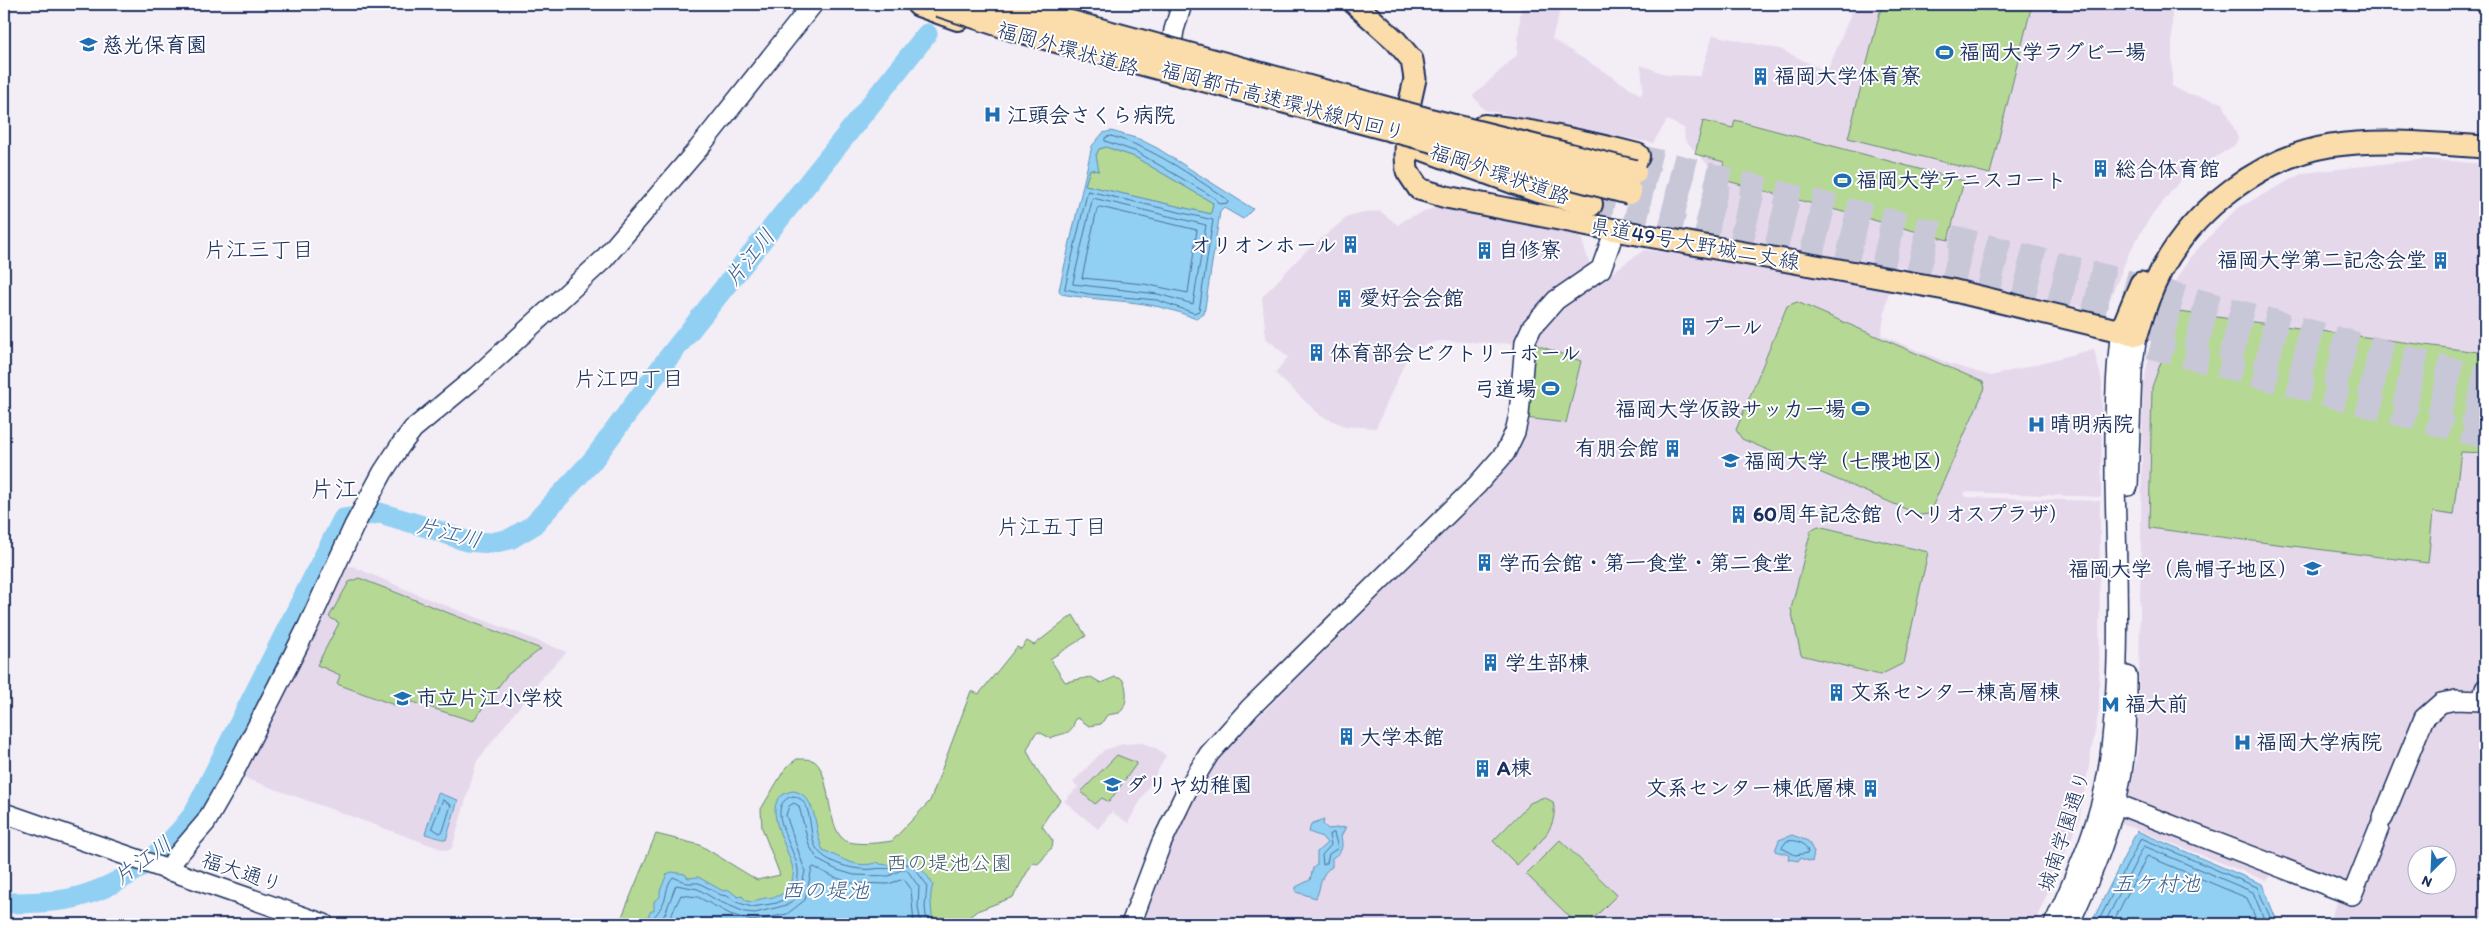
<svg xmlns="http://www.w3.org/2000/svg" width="2489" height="928" font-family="Itim,'Klee One',sans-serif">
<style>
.built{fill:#e5d8eb;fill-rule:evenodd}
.green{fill:#b5d994;stroke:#688479}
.water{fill:#92d0f3;stroke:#6290b7;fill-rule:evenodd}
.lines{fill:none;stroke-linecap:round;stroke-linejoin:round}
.shore{stroke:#4b6f9a;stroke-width:1}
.river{stroke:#92d0f3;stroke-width:21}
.highway-tunnel{stroke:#c8c7d8;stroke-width:24;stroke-dasharray:24 12;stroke-linecap:butt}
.secondary-casing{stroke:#1b2f5e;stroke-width:22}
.primary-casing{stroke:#1b2f5e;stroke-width:25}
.highway-casing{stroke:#1b2f5e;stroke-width:28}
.secondary{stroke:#fff;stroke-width:19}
.primary{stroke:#fbddab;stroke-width:21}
.highway{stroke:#fbddab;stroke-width:24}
.highway-bridge-casing{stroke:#1b2f5e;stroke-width:28;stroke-linecap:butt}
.highway-bridge{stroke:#fbddab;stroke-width:24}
.labels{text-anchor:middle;stroke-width:4;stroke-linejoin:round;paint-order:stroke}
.poi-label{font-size:21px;font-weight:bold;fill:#1b2f5e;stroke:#fff;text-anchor:start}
.street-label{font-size:21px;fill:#1b2f5e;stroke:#fff}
.park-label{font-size:21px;fill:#425a6c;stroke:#fff}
.neighbourhood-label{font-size:22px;fill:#1b2f5e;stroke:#fff}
.water-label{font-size:22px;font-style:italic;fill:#3f5f8b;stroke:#fff}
.quarter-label{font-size:24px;fill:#1b2f5e;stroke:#fff}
</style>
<rect width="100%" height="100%" fill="#f3edf6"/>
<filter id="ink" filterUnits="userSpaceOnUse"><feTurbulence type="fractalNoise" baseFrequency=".02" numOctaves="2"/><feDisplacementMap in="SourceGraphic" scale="10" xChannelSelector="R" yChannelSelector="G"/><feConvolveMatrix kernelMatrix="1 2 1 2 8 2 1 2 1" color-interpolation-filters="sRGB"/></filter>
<g filter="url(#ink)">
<g class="built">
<path d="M1855 4H2172V86L2183 92 2223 103 2238 138 2235 145 2182 178 2149 219 2129 253 2108 304 2094 310 1897 266 1888 295 1881 335 1950 364 1991 376 2094 349 2102 382 2101 497 1964 492 1966 497 2100 501 2099 709 2079 821 2034 924H1730L1723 922 1722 924H1141L1155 879 1179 827 1213 762 1464 513 1508 457 1522 433 1539 327 1518 326 1521 344 1440 341 1411 348 1376 428 1345 426 1321 416 1275 373 1288 357 1266 338 1262 297 1305 252 1350 215 1380 211 1398 225 1406 219 1436 207 1579 231 1596 284 1644 250 1712 256 1726 192 1710 167 1685 140 1684 128 1667 120 1653 143 1484 110 1473 96 1517 55 1521 6 1560 10 1552 39 1641 95 1643 90 1641 65 1667 75 1700 76 1713 35 1780 49 1827 72Z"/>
<path d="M2425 159 2485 164V924H2328L2339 897 2271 872 2267 881 2121 823 2138 754 2143 385 2152 343 2168 296 2190 257 2236 209 2303 173ZM2416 856H2446V886H2416Z"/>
<path d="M352 566 426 598 567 652 545 674 477 761 452 848 447 851 247 779 243 772 306 645 347 567Z"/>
<path d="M1142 743 1158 749 1166 756 1128 823 1112 812 1098 829 1064 801 1078 787 1073 782 1104 750 1123 744Z"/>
</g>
<g class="green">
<path d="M1882 4H2032L1990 174 1848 138Z"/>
<path d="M1735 120 1964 181 1948 240 1720 179 1724 162 1695 154 1703 121 1733 128Z"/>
<path d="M1106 147 1135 157 1213 203 1211 214 1085 185 1090 169 1098 171 1096 155 1099 149Z"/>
<path d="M1797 302 1983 382 1985 388 1929 514 1920 515 1742 439 1736 430 1787 306Z"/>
<path d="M2179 312 2485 353V453L2461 452 2453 515 2433 512 2428 563 2149 528 2152 387Z"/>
<path d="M1534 344 1581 361 1566 423 1526 418Z"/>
<path d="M1818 526 1928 552 1904 663 1880 675 1801 655 1791 609 1811 530Z"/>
<path d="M359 578 541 649 507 675 473 721 403 699 397 706 337 684 340 675 317 665 339 623 329 617 349 582Z"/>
<path d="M1073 615 1086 636 1050 659 1065 682 1091 677 1101 683 1115 677 1122 679C1128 687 1128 707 1119 713L1107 715 1101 724 1089 726 1078 718 1075 719C1072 736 1064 732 1050 738L1039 732 1035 734 1027 750C1035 769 1046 784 1061 800 1054 808 1046 817 1042 826L1053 841 1052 848C1045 852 1044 861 1037 864L1033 862 1013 897 977 911 960 924H619L656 834 700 845 757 880 780 875 762 828 761 809 786 767 797 759C801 759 808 759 812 760 833 768 824 836 849 842 861 845 880 843 892 841L930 801 971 691 979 694 1017 647 1021 649 1027 641 1034 645Z"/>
<path d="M1117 755 1137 763 1109 802 1102 798 1095 804 1081 792Z"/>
<path d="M1544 797 1553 802C1560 830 1534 847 1517 865L1493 841 1530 803Z"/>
<path d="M1560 840 1617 895 1588 924H1577L1526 874Z"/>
</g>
<g class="water">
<path d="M1111 131 1139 139 1157 148 1253 209 1243 219 1224 208 1220 212 1204 314 1196 319C1149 298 1110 303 1061 294L1059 290 1092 146 1103 133ZM1106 147 1135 157 1213 203 1211 214 1085 185 1090 169 1099 171 1096 155 1099 149Z"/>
<path d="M793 791C818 794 814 832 823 850 842 858 857 870 878 862L880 864 888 865 898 856 902 859 904 857C915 861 927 873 933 885 928 898 933 910 932 924H642L645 917H648L651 911H654V901L660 897V891L667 874 672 872 685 874 688 878 698 877 723 891 729 890 738 897 742 896 746 901 753 902C765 895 774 901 789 890 791 884 794 876 793 871 792 851 753 798 793 791Z"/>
<path d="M438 793 458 800 446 840 425 834Z"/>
<path d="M1324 819 1323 824 1328 829 1346 827 1341 836C1343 848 1343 851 1332 858V867C1320 872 1321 888 1316 898L1296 892V887L1310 880 1313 868 1317 865V852L1327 843 1322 837 1309 832 1311 824Z"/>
<path d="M2137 831 2262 884 2278 924H2091Z"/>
<path d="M1792 835 1808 841 1814 852 1812 862 1800 858 1798 861 1788 859 1789 855 1775 851 1779 840Z"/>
</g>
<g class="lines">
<g class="shore">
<path d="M1111 136C1154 148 1190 175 1227 199L1228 203 1219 204 1215 198 1137 152 1105 141V138Z"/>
<path d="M1088 191 1213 220 1199 311 1194 313 1157 300 1089 294 1065 289Z"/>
<path d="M1093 198 1206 225 1193 304 1158 294 1073 284Z"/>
<path d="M1100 207 1197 230 1188 293 1144 284 1082 278 1097 209Z"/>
<path d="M443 800 451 805 443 831 440 833 432 828Z"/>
<path d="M1334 833 1338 848 1329 854 1327 863 1323 865 1322 855 1331 845 1329 835Z"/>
<path d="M1787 841C1796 839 1807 843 1808 853L1795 855 1782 848Z"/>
<path d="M647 924C655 917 661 909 665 899 667 891 667 884 673 877L687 883H699L721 895 727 896 736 902 752 907 777 903 793 894C796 888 799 877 798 871 798 852 761 805 793 796 817 800 805 839 820 853 832 865 858 871 874 869 885 867 890 872 899 863L912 865 927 885 925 907 927 924"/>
<path d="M657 924 665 914 676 885 698 889 718 901 745 912 755 913 787 905 800 895 805 871 786 815 789 806 794 803 799 806 809 845 818 860 837 870 854 875 889 876 901 870H907L919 887 918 907 921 924"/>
<path d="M667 924 681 895 698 897 730 914 752 921 787 914 805 900 812 868 814 867 834 877 852 883 888 884 904 879 911 889 914 924"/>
<path d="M2097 924 2141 838 2257 887 2273 924"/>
<path d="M2104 924 2144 846 2253 892 2266 924"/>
<path d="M2112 924 2147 856 2247 898 2258 924"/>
</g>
<path class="river" d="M4 903C25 903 47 903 69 899 120 888 162 856 193 815L343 519 380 513 433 529 466 541 491 543 510 539 532 526 593 460 668 358 927 34"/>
<g class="highway-tunnel">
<path d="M1637 156 2170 293 2485 379"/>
<path d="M1634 172C1809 221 1985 265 2161 310 2269 338 2379 364 2485 399"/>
<path d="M1629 192 2432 402 2485 419"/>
<path d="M1590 204 1787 253"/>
<path d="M2115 337 2485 437"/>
</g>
<defs>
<g id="secondary">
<path d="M1169 63 1174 30 1182 4"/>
<path d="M2128 486 2132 370 2137 335"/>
<path d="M2104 799 2352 895 2379 828"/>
<path d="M4 813 324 924"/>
<path d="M2383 818 2424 718 2441 703 2456 700 2482 701 2485 689"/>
<path d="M169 871 176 857 206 822 230 780 308 626 354 526 383 472 400 446 413 429 477 376 603 260 698 149 813 4"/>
<path d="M1131 924 1161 844 1186 792 1209 754 1250 708 1477 485 1505 453 1515 432 1519 415 1525 342 1532 327 1556 300 1601 269 1615 230"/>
<path d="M2054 924C2076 875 2100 824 2108 771 2122 676 2117 578 2115 483 2115 432 2114 381 2121 331"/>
<path d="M2069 924C2092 875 2113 826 2122 772 2127 740 2127 708 2127 676"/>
</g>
<g id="primary">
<path d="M1355 4 1396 41 1412 60 1415 79 1407 115 1406 156 1407 171 1419 189 1446 197 1615 230 1951 290 2137 335C2143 313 2150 292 2161 271 2193 210 2261 157 2330 146 2381 138 2434 144 2485 147"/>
<path d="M2121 331 2141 283"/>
</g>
<g id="highway">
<path d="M919 4 958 18"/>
<path d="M1484 127C1536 132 1586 143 1637 156"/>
<path d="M1412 144 1535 189 1590 204"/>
</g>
</defs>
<use href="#secondary" class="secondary-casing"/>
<use href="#primary" class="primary-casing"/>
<use href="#highway" class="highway-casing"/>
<use href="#secondary" class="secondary"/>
<use href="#primary" class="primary"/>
<use href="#highway" class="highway"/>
<defs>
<g id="highway-bridge">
<path d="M939 4 1015 29 1075 45 1629 192"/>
<path d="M1001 4 1430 121 1634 172"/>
</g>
</defs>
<use href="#highway-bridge" class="highway-bridge-casing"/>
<use href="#highway-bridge" class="highway-bridge"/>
</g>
</g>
<defs>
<symbol id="school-bare" viewBox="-9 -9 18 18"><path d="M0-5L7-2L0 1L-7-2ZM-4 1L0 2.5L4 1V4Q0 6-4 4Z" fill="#1f6fb2" stroke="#fff" stroke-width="2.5" paint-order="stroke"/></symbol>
<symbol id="stadium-bare" viewBox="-9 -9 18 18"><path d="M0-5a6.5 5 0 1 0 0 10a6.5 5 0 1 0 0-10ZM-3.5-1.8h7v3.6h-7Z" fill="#1f6fb2" stroke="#fff" stroke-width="2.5" paint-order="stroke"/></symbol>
<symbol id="building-bare" viewBox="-9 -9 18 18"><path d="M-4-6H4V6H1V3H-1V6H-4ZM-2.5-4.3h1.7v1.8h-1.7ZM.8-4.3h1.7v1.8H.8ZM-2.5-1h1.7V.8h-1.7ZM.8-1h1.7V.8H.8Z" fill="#1f6fb2" stroke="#fff" stroke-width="2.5" paint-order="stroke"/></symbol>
<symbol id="hospital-bare" viewBox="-9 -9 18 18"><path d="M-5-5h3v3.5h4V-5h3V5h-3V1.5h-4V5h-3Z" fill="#1f6fb2" stroke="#fff" stroke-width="2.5" paint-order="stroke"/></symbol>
<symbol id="university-bare" viewBox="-9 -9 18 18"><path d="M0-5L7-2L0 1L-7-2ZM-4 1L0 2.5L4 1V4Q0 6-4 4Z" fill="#1f6fb2" stroke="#fff" stroke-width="2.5" paint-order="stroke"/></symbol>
<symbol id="metro-bare" viewBox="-9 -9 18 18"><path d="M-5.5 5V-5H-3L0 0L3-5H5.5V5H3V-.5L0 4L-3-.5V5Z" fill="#1f6fb2" stroke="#fff" stroke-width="2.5" paint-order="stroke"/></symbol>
</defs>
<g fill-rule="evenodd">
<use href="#school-bare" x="76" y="32" width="25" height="25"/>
<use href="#stadium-bare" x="1932" y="40" width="25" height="25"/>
<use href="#building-bare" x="1748" y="64" width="25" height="25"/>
<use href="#hospital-bare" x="980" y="102" width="25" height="25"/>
<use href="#building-bare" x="2088" y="156" width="25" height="25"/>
<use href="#stadium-bare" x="1830" y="168" width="25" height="25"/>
<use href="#building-bare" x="1338" y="232" width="25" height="25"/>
<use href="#building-bare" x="1472" y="238" width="25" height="25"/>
<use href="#building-bare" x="2428" y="248" width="25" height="25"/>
<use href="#building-bare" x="1332" y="286" width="25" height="25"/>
<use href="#building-bare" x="1676" y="314" width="25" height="25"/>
<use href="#building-bare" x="1304" y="340" width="25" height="25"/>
<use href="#stadium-bare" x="1538" y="376" width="25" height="25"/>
<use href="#stadium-bare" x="1848" y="396" width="25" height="25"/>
<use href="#hospital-bare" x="2024" y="412" width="25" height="25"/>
<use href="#building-bare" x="1660" y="436" width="25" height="25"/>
<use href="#university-bare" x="1718" y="448" width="25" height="25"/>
<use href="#building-bare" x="1726" y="502" width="25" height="25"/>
<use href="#building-bare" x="1472" y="550" width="25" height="25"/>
<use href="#university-bare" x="2300" y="556" width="25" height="25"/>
<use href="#building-bare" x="1478" y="650" width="25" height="25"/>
<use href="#building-bare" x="1824" y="680" width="25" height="25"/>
<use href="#school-bare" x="390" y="686" width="25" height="25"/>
<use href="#metro-bare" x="2098" y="692" width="25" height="25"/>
<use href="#building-bare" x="1334" y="724" width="25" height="25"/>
<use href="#hospital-bare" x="2230" y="730" width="25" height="25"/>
<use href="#building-bare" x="1470" y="756" width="25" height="25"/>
<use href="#school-bare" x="1100" y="772" width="25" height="25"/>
<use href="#building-bare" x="1858" y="776" width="25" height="25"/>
</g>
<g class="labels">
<g class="poi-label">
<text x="102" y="52">慈光保育園</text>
<text x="1959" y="59">福岡大学ラグビー場</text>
<text x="1774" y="83">福岡大学体育寮</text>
<text x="1007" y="122">江頭会さくら病院</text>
<text x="2115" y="176">総合体育館</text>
<text x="1856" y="187">福岡大学テニスコート</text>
<text x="1337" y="252" text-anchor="end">オリオンホール</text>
<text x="1498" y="257">自修寮</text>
<text x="2427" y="267" text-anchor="end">福岡大学第二記念会堂</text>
<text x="1359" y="305">愛好会会館</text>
<text x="1702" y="334">プール</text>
<text x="1330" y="360">体育部会ビクトリーホール</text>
<text x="1537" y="396" text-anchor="end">弓道場</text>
<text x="1846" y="416" text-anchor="end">福岡大学仮設サッカー場</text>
<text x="2050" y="431">晴明病院</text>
<text x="1659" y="455" text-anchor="end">有朋会館</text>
<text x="1744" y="468">福岡大学（七隈地区）</text>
<text x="1753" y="521">60周年記念館（ヘリオスプラザ）</text>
<text x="1499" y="570">学而会館・第一食堂・第二食堂</text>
<text x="2299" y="576" text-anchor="end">福岡大学（烏帽子地区）</text>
<text x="1505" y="670">学生部棟</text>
<text x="1850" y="699">文系センター棟高層棟</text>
<text x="416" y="705">市立片江小学校</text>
<text x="2125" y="711">福大前</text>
<text x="1360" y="744">大学本館</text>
<text x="2256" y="749">福岡大学病院</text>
<text x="1497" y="775">A棟</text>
<text x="1126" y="792">ダリヤ幼稚園</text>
<text x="1856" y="795" text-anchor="end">文系センター棟低層棟</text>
</g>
<g class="street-label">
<text transform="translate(1068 49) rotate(16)" y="7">福岡外環状道路</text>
<text transform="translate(1283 101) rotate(15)" y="7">福岡都市高速環状線内回り</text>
<text transform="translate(1500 174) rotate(19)" y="7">福岡外環状道路</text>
<text transform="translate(1695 244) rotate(10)" y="7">県道49号大野城二丈線</text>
<text transform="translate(2064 831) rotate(-72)" y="7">城南学園通り</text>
<text transform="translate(242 872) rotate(19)" y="7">福大通り</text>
</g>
<g class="park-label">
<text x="949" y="870">西の堤池公園</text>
</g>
<g class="neighbourhood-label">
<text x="259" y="257">片江三丁目</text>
<text x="629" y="386">片江四丁目</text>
<text x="1052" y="534">片江五丁目</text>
</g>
<g class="water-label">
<text transform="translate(749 257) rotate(-51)" y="8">片江川</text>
<text transform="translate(449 532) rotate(14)" y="8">片江川</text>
<text transform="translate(142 860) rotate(-36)" y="8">片江川</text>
<text x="2156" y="891">五ケ村池</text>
<text x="825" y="898">西の堤池</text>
</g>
<g class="quarter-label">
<text x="334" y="497">片江</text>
</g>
</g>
<rect width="2489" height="928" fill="none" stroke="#fff" stroke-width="20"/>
<rect x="10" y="10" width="2469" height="908" fill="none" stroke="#1b2f5e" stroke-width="2" filter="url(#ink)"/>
<g transform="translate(2432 870) rotate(204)"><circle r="24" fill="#ffffff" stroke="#a4acbf"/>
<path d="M0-4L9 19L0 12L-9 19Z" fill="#1f6fb2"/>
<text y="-8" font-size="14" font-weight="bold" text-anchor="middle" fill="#1b2f5e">N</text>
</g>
</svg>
